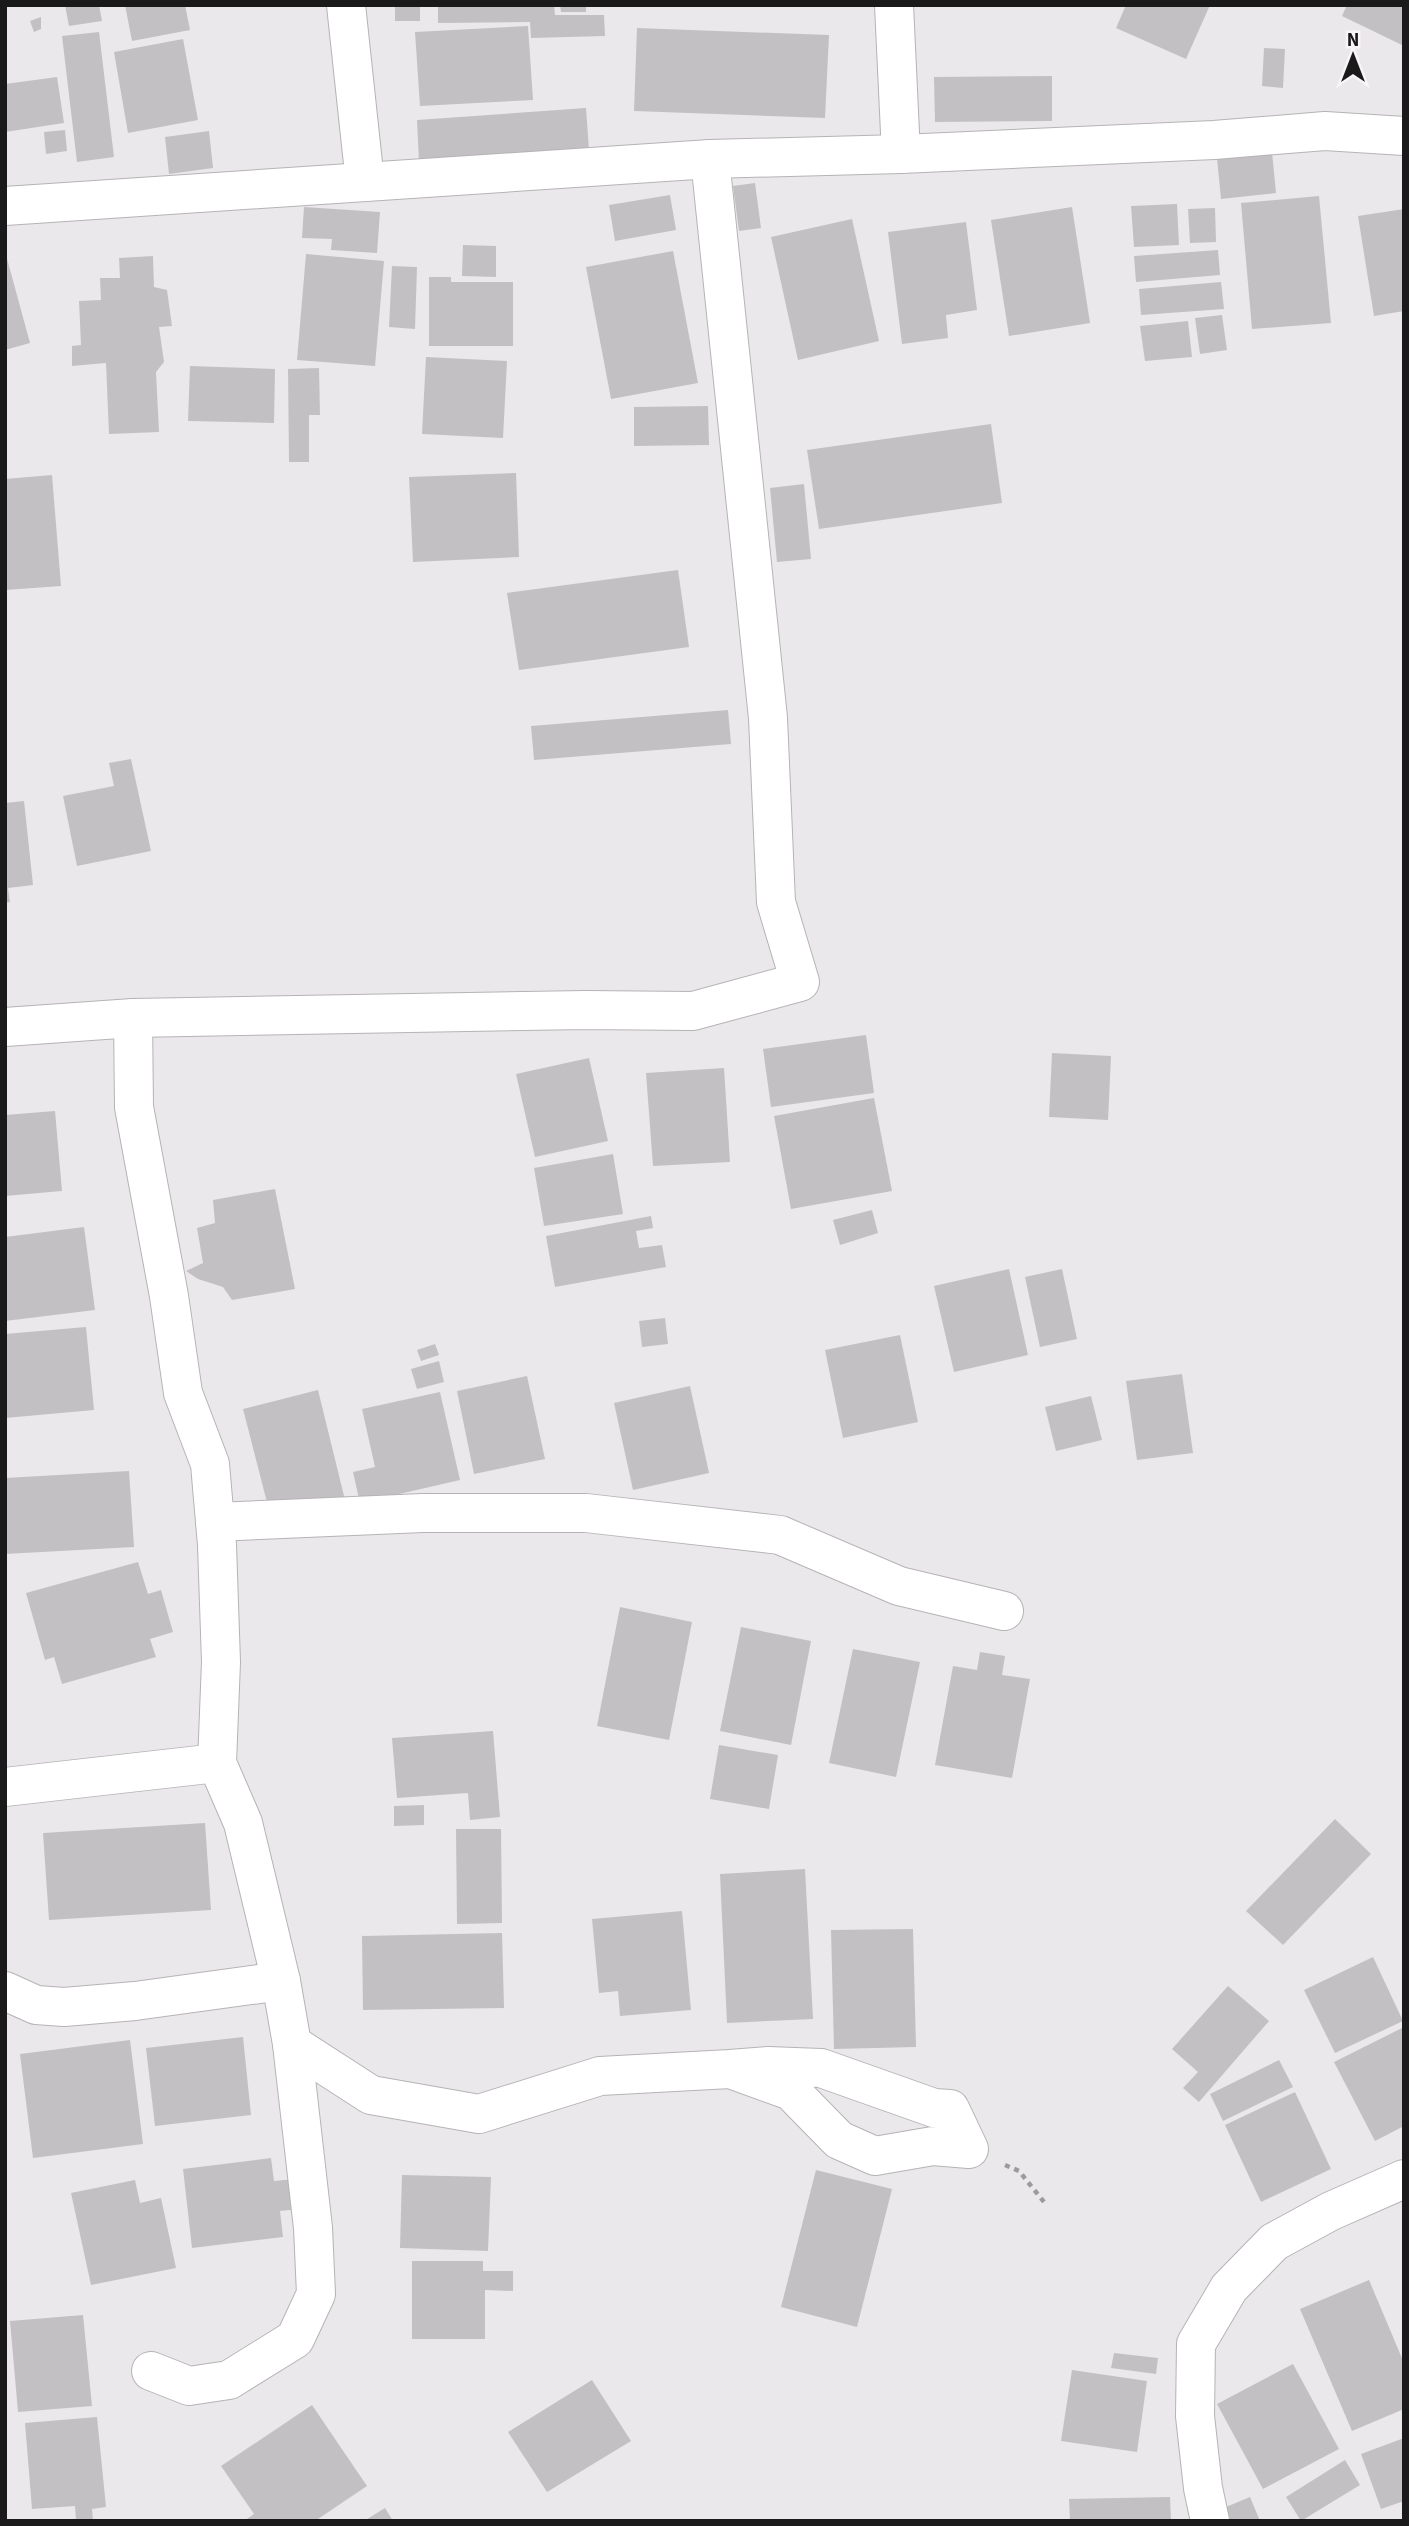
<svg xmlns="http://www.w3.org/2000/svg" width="1409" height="2526" font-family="'Source Sans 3',sans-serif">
  <rect width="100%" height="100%" fill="#ebe8eb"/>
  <g fill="#c3c0c3">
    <polygon points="65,5 99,5 102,21 69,26"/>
    <polygon points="125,5 185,5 190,30 132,41"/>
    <rect x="395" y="5" width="25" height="16"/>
    <polygon points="438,5 554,5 555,15 604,15 605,36 531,38 530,22 438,23"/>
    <polygon points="560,5 586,5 586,12 561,12"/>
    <polygon points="1126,5 1210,5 1186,59 1116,28"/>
    <polygon points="1347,5 1404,5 1404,46 1342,16"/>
    <polygon points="41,17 41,29 34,32 30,21"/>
    <polygon points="528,26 533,100 420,106 415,32"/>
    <polygon points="637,28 829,35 825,118 634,111"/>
    <polygon points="99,32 114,157 77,162 62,36"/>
    <polygon points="183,39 198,120 128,133 114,52"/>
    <polygon points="1264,48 1285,49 1283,88 1262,86"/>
    <polygon points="1052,76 1052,121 935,122 934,77"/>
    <polygon points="57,77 64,123 5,132 5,84"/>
    <polygon points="586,108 589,150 419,161 417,120"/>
    <polygon points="65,130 67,151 46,154 44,132"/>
    <polygon points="209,131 213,168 169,174 165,137"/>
    <polygon points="1272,152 1276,193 1221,199 1217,158"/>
    <polygon points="755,183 761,228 739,231 733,186"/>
    <polygon points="670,195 676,230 615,241 609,205"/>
    <polygon points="1319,196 1331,323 1252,329 1241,203"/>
    <polygon points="1177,204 1179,245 1134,247 1131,206"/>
    <polygon points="304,207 380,212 377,253 331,250 332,239 302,238"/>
    <polygon points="1072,207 1090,323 1009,336 991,220"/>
    <polygon points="1215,208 1216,242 1190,243 1188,209"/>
    <polygon points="1404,209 1404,311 1374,316 1358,216"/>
    <polygon points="852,219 879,341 798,360 771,237"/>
    <polygon points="966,222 977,310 946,315 948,338 902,344 888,232"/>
    <polygon points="463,245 496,246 496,277 462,276"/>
    <polygon points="1218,250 1220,275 1136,282 1134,256"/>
    <polygon points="673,251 698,383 611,399 586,267"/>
    <polygon points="306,254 384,261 375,366 297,360"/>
    <polygon points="6,255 30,343 5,350 5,256"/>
    <polygon points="153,256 154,287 167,290 172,326 159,327 164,362 156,372 159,432 109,434 106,363 72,366 72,346 81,345 79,301 101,300 100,278 120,278 119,258"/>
    <polygon points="392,266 417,267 415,329 389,327"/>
    <polygon points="429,277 451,277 451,282 513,282 513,346 429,346"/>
    <polygon points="1221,282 1224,309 1141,315 1139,289"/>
    <polygon points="1222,315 1227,350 1200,354 1195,318"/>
    <polygon points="1188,321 1192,357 1145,361 1140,326"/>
    <polygon points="426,357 507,361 503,438 422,434"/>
    <polygon points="190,366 275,369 274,423 188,421"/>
    <polygon points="319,368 320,415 309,415 309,462 289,462 288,369"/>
    <polygon points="708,406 709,445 634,446 634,407"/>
    <polygon points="991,424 1002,503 819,529 807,450"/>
    <polygon points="516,473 519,557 413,562 409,477"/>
    <polygon points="52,475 61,586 5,590 5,479"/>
    <polygon points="804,484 811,559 777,562 770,488"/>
    <polygon points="678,570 689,647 519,670 507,593"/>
    <polygon points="728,710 731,744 534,760 531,726"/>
    <polygon points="131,759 151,851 77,866 63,796 114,786 109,763"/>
    <polygon points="24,801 33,885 8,888 10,902 5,903 5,803"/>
    <polygon points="866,1035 874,1093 771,1107 763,1049"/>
    <polygon points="1052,1053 1111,1056 1108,1120 1049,1117"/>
    <polygon points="589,1058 608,1141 535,1157 516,1074"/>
    <polygon points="724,1068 730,1162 653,1166 646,1073"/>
    <polygon points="874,1098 892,1191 791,1209 774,1116"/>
    <polygon points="55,1111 62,1191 5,1196 5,1115"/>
    <polygon points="613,1154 623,1214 544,1226 534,1168"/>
    <polygon points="275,1189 295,1289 232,1300 223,1287 198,1279 186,1271 203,1263 197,1228 215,1223 213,1200"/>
    <polygon points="872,1210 878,1233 840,1245 833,1220"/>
    <polygon points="651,1216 653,1228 636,1231 639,1248 662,1245 666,1267 555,1287 546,1236"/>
    <polygon points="84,1227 95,1310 5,1321 5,1237"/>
    <polygon points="1009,1269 1028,1355 954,1372 934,1286"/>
    <polygon points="1062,1269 1077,1339 1040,1347 1025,1277"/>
    <polygon points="665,1318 668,1344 642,1347 639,1321"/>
    <polygon points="86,1327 94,1410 5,1418 5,1334"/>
    <polygon points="900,1335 918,1422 843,1438 825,1350"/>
    <polygon points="435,1344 439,1355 421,1361 417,1350"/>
    <polygon points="439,1361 444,1382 417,1389 411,1369"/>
    <polygon points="1182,1374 1193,1453 1137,1460 1126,1381"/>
    <polygon points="527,1376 545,1459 474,1474 457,1391"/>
    <polygon points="690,1386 709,1473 633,1490 614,1403"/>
    <polygon points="318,1390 345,1500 271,1518 243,1409"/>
    <polygon points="440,1392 460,1480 360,1503 353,1472 375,1467 362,1409"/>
    <polygon points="1091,1396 1102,1440 1056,1451 1045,1407"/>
    <polygon points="129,1471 134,1547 5,1554 5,1478"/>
    <polygon points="138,1562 148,1594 161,1590 173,1632 150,1639 156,1657 62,1684 54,1657 45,1660 26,1593"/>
    <polygon points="620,1607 692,1622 669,1740 597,1726"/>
    <polygon points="741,1627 811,1641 791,1745 720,1731"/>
    <polygon points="853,1649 920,1662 896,1777 829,1763"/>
    <polygon points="980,1652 1005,1656 1002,1675 1030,1679 1012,1778 935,1765 953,1666 977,1670"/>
    <polygon points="493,1731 500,1817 470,1820 468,1793 397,1798 392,1738"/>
    <polygon points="719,1745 778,1755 769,1809 710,1799"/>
    <polygon points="424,1805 424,1825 394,1826 394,1806"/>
    <polygon points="1335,1819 1371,1854 1283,1945 1246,1911"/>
    <polygon points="205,1823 211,1910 49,1920 43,1833"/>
    <polygon points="456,1829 501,1829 502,1923 457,1924"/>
    <polygon points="805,1869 813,2019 727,2023 720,1874"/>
    <polygon points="682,1911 691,2010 620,2016 618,1991 599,1993 592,1919"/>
    <polygon points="913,1929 916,2047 834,2049 831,1930"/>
    <polygon points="502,1933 504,2008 363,2010 362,1936"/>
    <polygon points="1373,1957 1403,2021 1335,2053 1304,1990"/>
    <polygon points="1228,1986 1269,2021 1199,2102 1183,2088 1198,2072 1172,2049"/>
    <polygon points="1404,2027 1404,2126 1375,2141 1334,2062"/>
    <polygon points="243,2037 251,2115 155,2126 146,2048"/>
    <polygon points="130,2040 143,2144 33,2158 20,2054"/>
    <polygon points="1279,2060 1293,2087 1223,2121 1210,2094"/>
    <polygon points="1295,2092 1331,2169 1261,2202 1225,2125"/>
    <polygon points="271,2158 274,2181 295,2179 299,2209 280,2211 283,2237 192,2248 183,2169"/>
    <polygon points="816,2170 892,2189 857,2327 781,2307"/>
    <polygon points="402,2175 491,2177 488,2251 400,2248"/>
    <polygon points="135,2180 140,2203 161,2198 176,2268 91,2285 71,2193"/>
    <polygon points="412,2261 483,2261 483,2271 513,2271 513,2291 485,2290 485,2339 412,2339"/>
    <polygon points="1369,2280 1404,2363 1404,2409 1352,2431 1300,2309"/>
    <polygon points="83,2315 92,2406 18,2412 10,2321"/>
    <polygon points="1114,2353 1158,2358 1156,2374 1111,2368"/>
    <polygon points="1293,2364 1339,2449 1263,2489 1217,2404"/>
    <polygon points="1072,2370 1147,2381 1137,2452 1061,2441"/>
    <polygon points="592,2380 631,2441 547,2492 508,2432"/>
    <polygon points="312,2405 367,2486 315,2521 244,2521 254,2514 221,2466"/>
    <polygon points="97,2417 106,2507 92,2509 93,2521 76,2521 75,2506 32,2509 25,2423"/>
    <polygon points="1404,2438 1404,2501 1381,2509 1361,2454"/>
    <polygon points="1345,2460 1360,2485 1301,2521 1286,2497"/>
    <polygon points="1170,2497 1171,2521 1070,2521 1069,2499"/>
    <polygon points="1250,2497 1260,2521 1231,2521 1226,2507"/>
    <polygon points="385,2508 393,2521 364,2521"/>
  </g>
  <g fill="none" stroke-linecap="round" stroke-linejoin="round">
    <g stroke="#b6b3b6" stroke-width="40">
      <g id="minor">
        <polyline points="346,5 365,182"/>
        <polyline points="894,5 901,154"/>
        <polyline points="5,206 710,159 901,154 1214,140 1325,131 1404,136"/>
        <polyline points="133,1018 134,1107 169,1296 183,1393 210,1464 217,1545 221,1662 217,1763 243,1823 281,1981 292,2044 313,2228 316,2294 295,2339 229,2380 189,2386 151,2371"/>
        <polyline points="5,1027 133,1018 585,1010 693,1011 800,982 776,902 768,718 710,159"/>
        <polyline points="215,1522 423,1513 586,1513 780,1535 899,1586 1004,1611"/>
        <polyline points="5,1787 217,1763"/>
        <polyline points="5,1991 36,2005 64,2007 135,2001 281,1981"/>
        <polyline points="292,2044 371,2095 479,2114 600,2076 730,2069 791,2091 839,2140 875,2156 933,2146 969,2149 950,2109 934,2108 821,2068 768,2066 730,2069"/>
        <polyline points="1210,2521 1203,2488 1195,2416 1196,2344 1229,2288 1274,2242 1331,2211 1404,2179"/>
      </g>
    </g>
    <polyline stroke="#9c9a9c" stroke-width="4.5" stroke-dasharray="5 5" stroke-linecap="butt" points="1005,2165 1019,2171 1044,2202"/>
    <use href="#minor" stroke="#fff" stroke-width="38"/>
  </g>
  <rect width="1409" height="2526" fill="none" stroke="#1b1a1b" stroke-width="14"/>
  <g transform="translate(1353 56)" stroke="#f8f5f9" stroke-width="5" paint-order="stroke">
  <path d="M0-5L12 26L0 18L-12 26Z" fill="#1b1a1b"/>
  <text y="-10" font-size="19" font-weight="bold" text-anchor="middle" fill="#1b1a1b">N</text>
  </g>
</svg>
